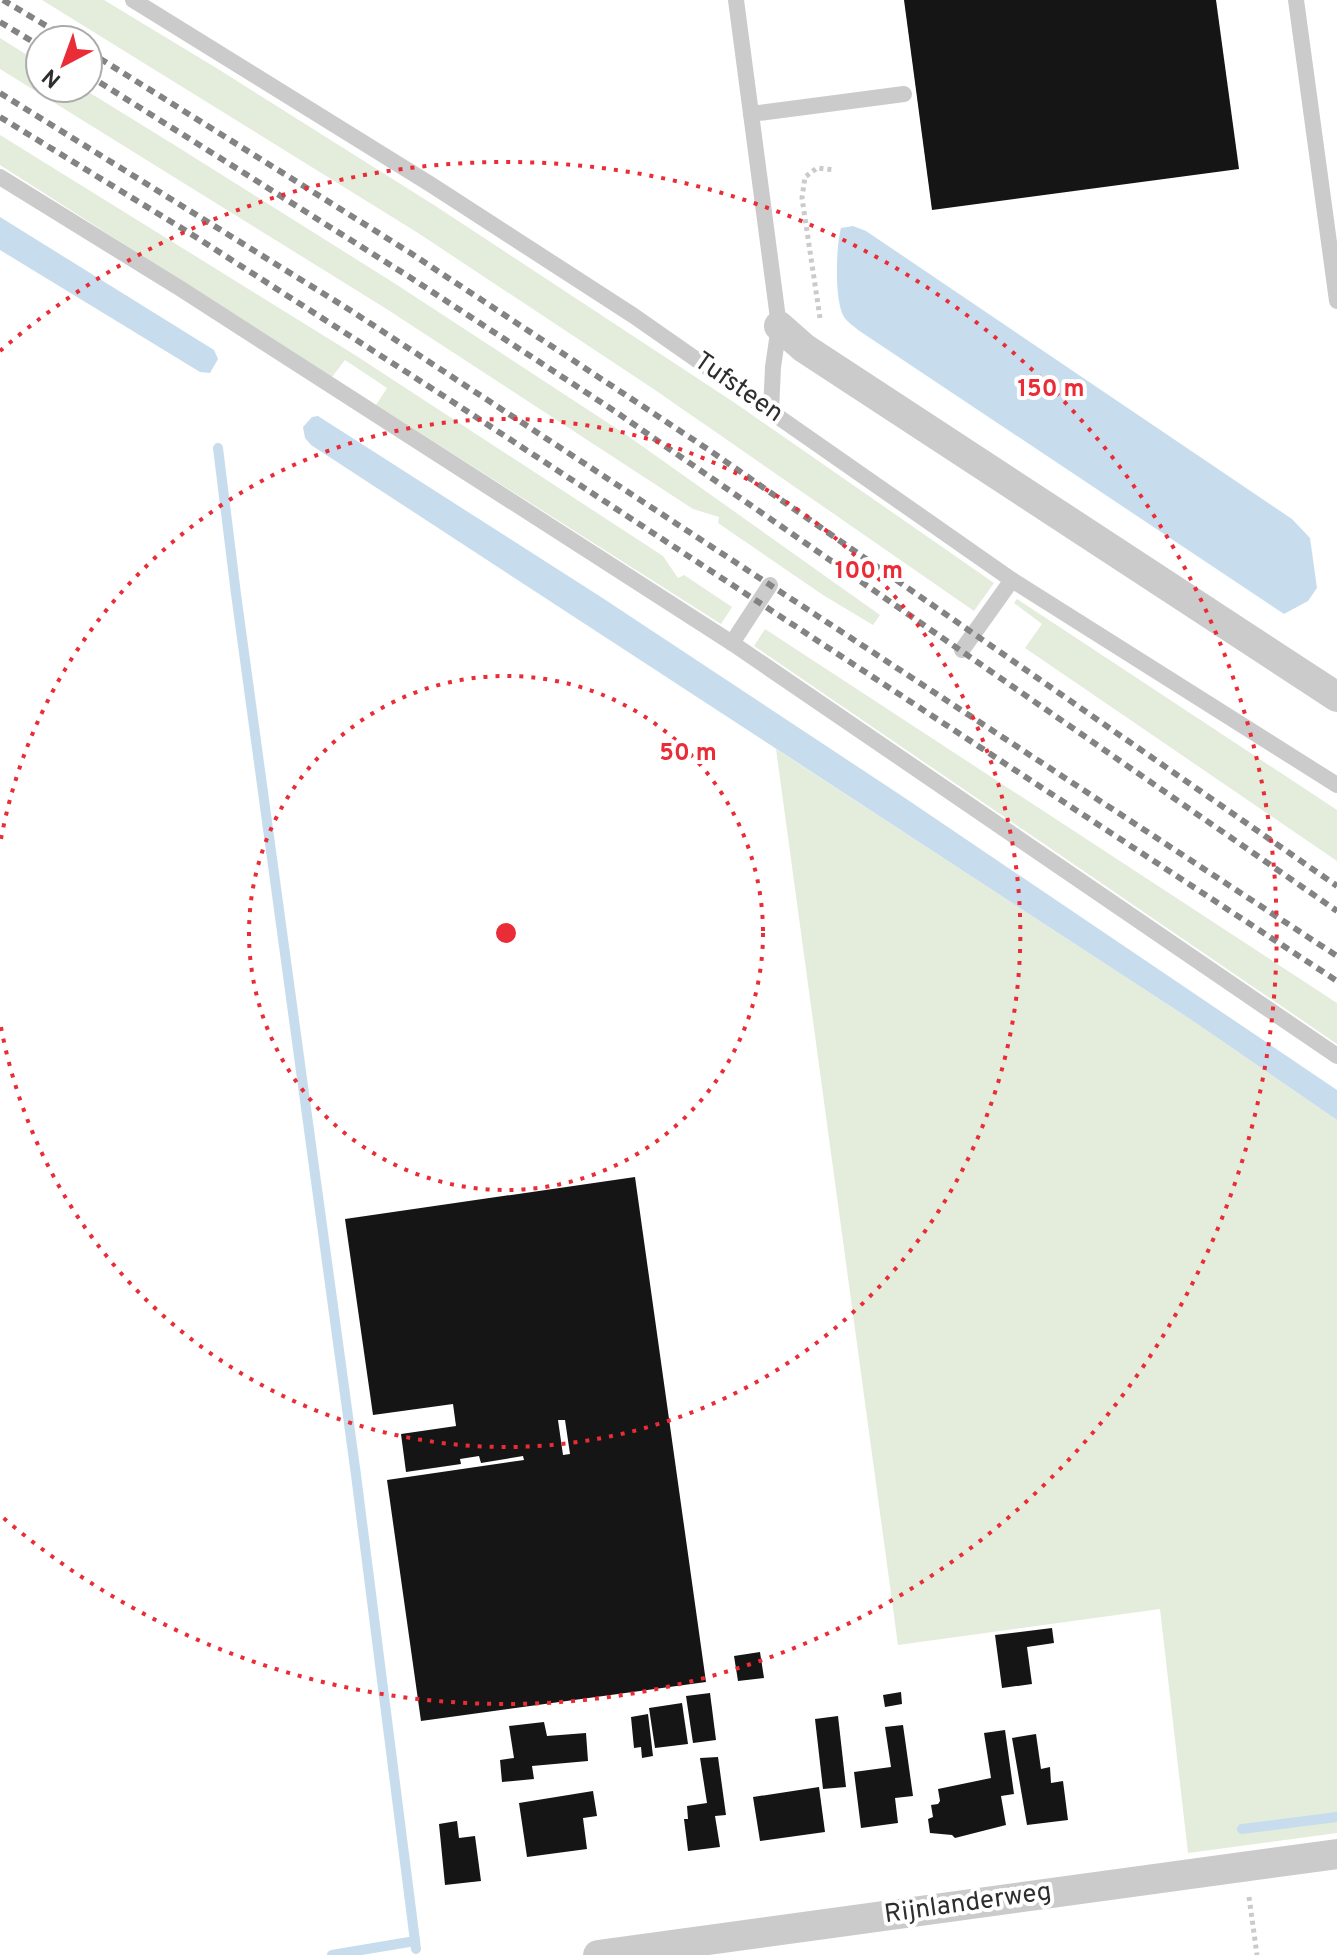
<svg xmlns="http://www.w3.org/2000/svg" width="1337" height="1955" font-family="Overpass,sans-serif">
  <rect width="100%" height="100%" fill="#fff"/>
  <g fill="#e4ecdc">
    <polygon points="42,0 104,0 218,69 437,207 735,403 994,583 974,611 655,390 418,233"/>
    <polygon points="0,38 40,63 40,88 82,88 176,146 394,283 628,436 880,615 873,625 823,595 718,523 719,517 693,509 385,308 0,69"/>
    <polygon points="0,135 355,355 663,556 678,578 684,575 732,607 721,624 376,405 387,388 345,360 332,377 0,165"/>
    <polygon points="1017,599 1337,810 1337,861 1025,648 1042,624 1014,603"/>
    <polygon points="765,629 1337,1003 1337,1044 754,646"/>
    <polygon points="776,749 1190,1019 1337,1120 1337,1833 1188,1853 1160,1609 898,1645"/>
  </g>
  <g fill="#c7dded">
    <polygon points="0,217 214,350 218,359 210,373 200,372 0,250"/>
    <path d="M853,226L866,231L1292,519L1310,538L1317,588L1308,601L1284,614L858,330C854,326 847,322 844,317C834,300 836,247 841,228Z"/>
    <polygon points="318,416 601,597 905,798 1337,1090 1337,1120 1190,1019 311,445 305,438 303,427 312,417"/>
  </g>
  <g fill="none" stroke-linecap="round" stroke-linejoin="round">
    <g stroke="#c7dded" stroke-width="10">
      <polyline points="218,448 236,594 356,1475 416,1949"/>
      <polyline points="1242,1829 1337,1817"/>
      <polyline points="332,1955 415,1941"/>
    </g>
  </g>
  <g fill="#151515" fill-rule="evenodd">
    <polygon points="904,0 1216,0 1239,169 932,210"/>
    <path d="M635,1177L706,1682L421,1721L387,1480L524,1460L523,1456L481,1463L479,1456L460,1459L461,1464L406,1472L401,1434L456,1426L453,1404L373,1415L345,1219ZM558,1420H565L570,1454L563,1455Z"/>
    <polygon points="1052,1628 1054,1643 1027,1647 1032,1684 1002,1688 995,1635"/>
    <polygon points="760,1652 764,1678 738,1681 734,1656"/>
    <polygon points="901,1692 902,1704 885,1707 883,1695"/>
    <polygon points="710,1693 716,1740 693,1743 686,1696"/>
    <polygon points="682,1703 688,1744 655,1748 649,1708"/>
    <polygon points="648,1714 653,1756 642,1758 641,1747 634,1748 631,1717"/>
    <polygon points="838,1716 846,1787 823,1789 815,1719"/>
    <polygon points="544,1722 547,1736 586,1733 588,1761 532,1766 534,1779 502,1782 500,1760 514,1758 509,1726"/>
    <polygon points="903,1725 913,1796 895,1798 898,1823 861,1828 854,1772 891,1767 885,1727"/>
    <polygon points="1005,1730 1014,1794 1001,1796 1006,1825 955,1838 952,1835 930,1833 928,1819 933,1817 931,1805 938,1804 940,1801 938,1789 991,1778 984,1733"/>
    <polygon points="1036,1734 1041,1769 1050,1767 1051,1783 1063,1781 1068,1820 1027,1825 1012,1738"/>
    <polygon points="718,1757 726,1815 715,1816 720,1847 688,1851 684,1819 688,1819 687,1806 707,1803 700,1758"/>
    <polygon points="819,1787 825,1832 760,1841 753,1797"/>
    <polygon points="593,1791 597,1816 583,1818 587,1849 527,1857 519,1803"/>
    <polygon points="457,1821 459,1838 475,1836 481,1881 445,1885 439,1824"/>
  </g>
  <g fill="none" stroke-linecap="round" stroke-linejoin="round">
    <g stroke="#cbcbcb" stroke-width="5" stroke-dasharray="4 4" stroke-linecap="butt">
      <polyline points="820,318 802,198 805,177 817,168 835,170"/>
      <polyline points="1249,1897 1257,1955"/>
    </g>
    <g stroke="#cbcbcb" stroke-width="16">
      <polyline points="133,0 430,184 634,316 1012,580 1337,785"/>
      <polyline points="736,0 779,326 773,367 771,411"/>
      <polyline points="1296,0 1337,301"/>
      <polyline points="751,114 904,94"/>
      <polyline points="0,177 181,289 732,643 1337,1056"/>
      <polyline points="732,643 770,585"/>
      <polyline points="962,650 1012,580"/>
    </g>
    <g stroke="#cbcbcb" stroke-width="30">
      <polyline points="779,326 804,348 1337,697"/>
      <polyline points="598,1955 1337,1854"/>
    </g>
    <g stroke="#838383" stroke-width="6" stroke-dasharray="8 6" stroke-linecap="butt">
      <polyline points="3,0 70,40"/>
      <polyline points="0,22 40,46"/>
      <polyline points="88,51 409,252 712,452 1337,886"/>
      <polyline points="88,75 408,276 616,412 1337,911"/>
      <polyline points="0,93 353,312 1337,956"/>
      <polyline points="0,117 188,232 453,402 1337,981"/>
    </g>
  </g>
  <g fill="none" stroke="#ea2c36" stroke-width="4" stroke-dasharray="4 8">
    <circle cx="506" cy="933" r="257"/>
    <path d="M1 839A514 514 0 1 1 1 1027"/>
    <path d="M0 351A771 771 0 1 1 0 1515"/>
  </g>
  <g text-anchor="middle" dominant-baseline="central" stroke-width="8" stroke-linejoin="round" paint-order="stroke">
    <g font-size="26" fill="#2e2e2e" stroke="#fff">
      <text transform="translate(738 388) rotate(35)">Tufsteen</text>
      <text transform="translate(968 1904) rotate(-8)">Rijnlanderweg</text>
    </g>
  </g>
  <circle cx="506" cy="933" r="12" fill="#ea2c36" stroke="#fff" stroke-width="4"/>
  <g font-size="24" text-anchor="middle" font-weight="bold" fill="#ea2c36" stroke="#fff" stroke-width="8" stroke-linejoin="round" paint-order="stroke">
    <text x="1051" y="396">150 m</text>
    <text x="869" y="578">100 m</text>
    <text x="688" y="760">50 m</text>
  </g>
  <g transform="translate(64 64) rotate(221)"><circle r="38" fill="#ffffff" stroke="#ababab" stroke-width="2"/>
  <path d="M0-6L14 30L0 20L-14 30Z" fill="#ea2c36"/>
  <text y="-12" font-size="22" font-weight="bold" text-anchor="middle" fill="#2e2e2e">N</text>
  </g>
</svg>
